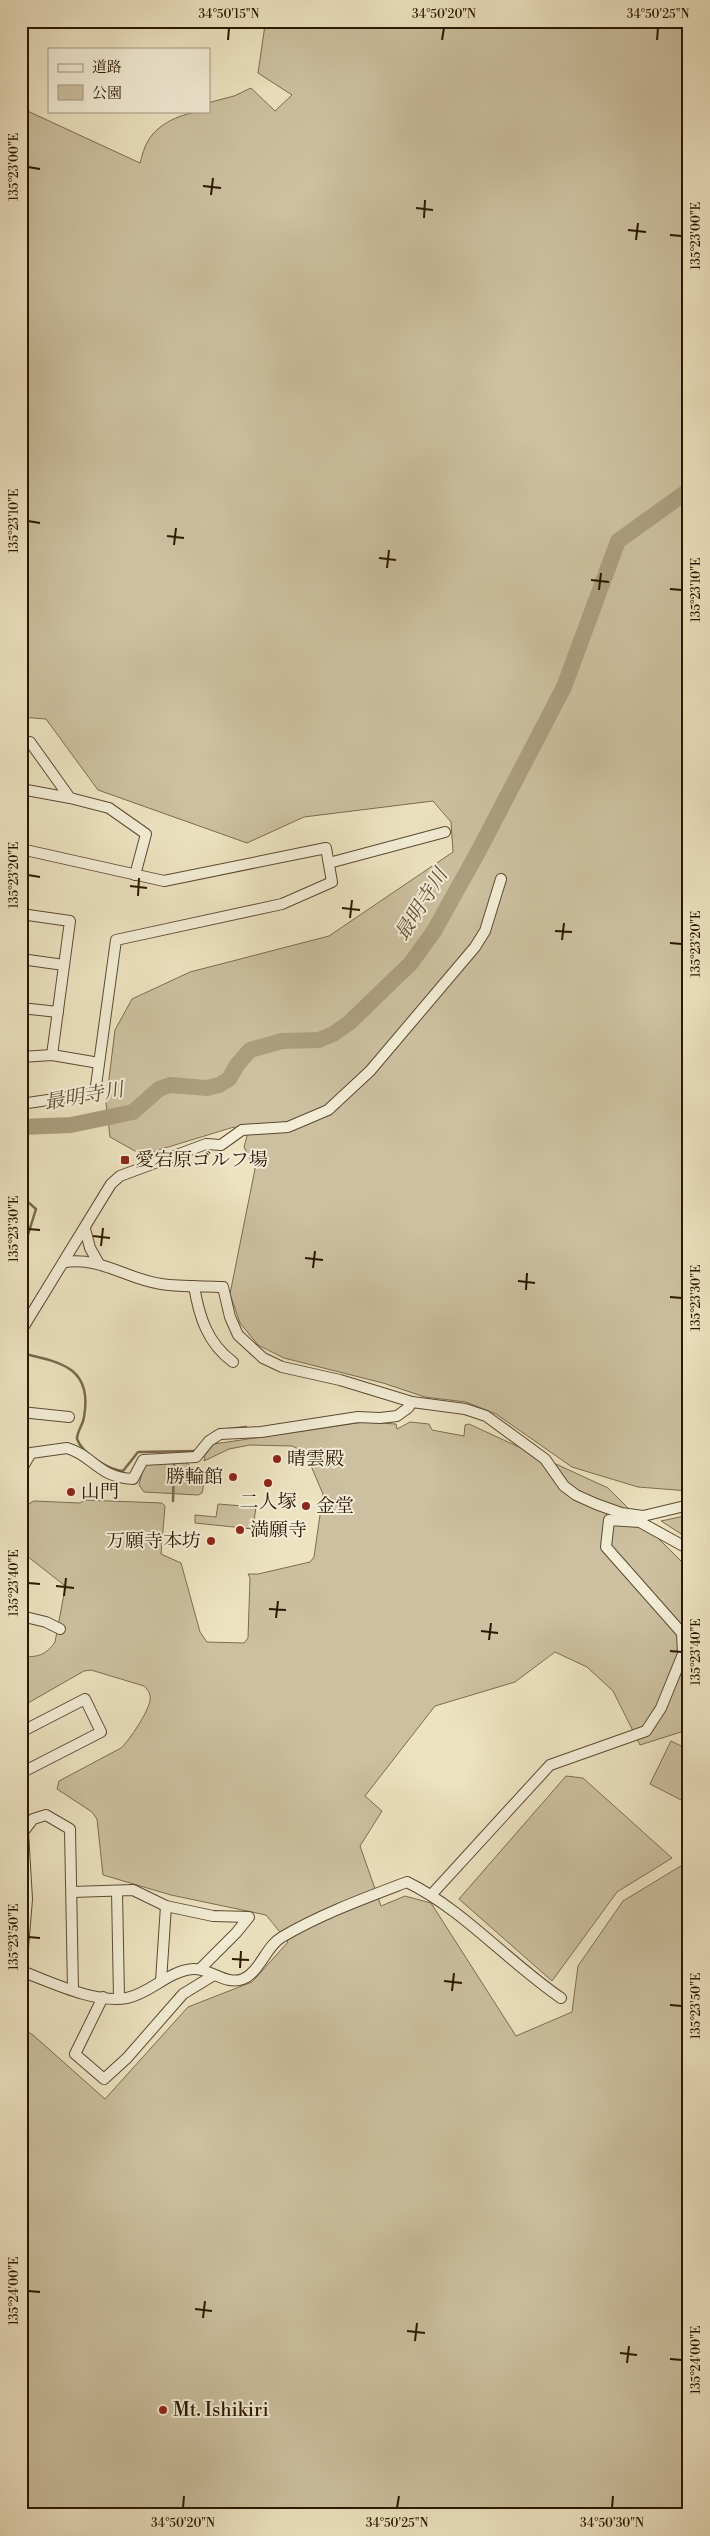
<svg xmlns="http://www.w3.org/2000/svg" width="710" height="2536" font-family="'Libre Bodoni','Noto Serif JP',serif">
  <rect width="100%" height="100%" fill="#ede3c1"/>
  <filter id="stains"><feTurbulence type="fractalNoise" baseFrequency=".004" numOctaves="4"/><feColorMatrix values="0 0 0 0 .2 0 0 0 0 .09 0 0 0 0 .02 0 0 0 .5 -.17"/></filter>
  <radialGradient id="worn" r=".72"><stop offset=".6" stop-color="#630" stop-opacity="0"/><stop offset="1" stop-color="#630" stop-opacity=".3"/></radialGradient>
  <g fill="#ccc0a0" stroke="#7c6c50">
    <path d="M268,21H689V1491L638,1487L572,1467L496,1414L466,1402L425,1397L383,1383L284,1358L258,1345L240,1323L230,1294L255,1169L244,1147L247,1136L234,1127L142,1155L110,1137L106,1103L115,1030L132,999L190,972L329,936L453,852L451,822L433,801L304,817L247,843L98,790L46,719L21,717V108L140,163C142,156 144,147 148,141C159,121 188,111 209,111V103L211,102L234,96L251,88L275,111L292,95L258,73L265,25Z"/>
    <path d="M364,1422L396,1424L397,1429L410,1422L429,1424L432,1430L464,1436L465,1425L469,1424L608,1488L681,1561L689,1571V1737L681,1732L640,1745L613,1691L587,1667L555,1652L515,1682L435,1706L365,1796L382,1811L360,1846L381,1906L405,1896L431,1903L516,2036L572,2012L578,1966L623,1901L689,1861V2515H21V2028L33,2035L105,2099L188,2007L252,1982L288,1942L266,1915L171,1895L103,1875L97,1819L92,1812L57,1789L59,1781L121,1748C129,1741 149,1711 150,1700C151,1694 148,1690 144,1686L91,1670L84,1671L21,1707V1656C37,1658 46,1655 55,1642L65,1589L64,1585L27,1556L24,1551L27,1507L30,1503L34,1501L80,1503L84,1500L162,1503L165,1506L161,1554L181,1563L200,1632L207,1642L244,1643L248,1638L250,1578L248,1574H258L310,1562L314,1557L323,1494L305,1452L292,1446L250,1445L229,1449L204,1461L205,1455L214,1444Z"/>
    <path d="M184,1462C198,1469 207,1476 202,1493L198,1495L144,1492L139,1485L144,1464Z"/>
    <polygon points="218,1504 256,1507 253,1529 195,1523 195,1515 216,1517"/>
    <polygon points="689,1515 689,1539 661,1521"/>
    <polygon points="671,1741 689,1750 689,1804 650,1784"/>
    <polygon points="566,1776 583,1778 672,1858 617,1892 552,1981 459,1899"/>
  </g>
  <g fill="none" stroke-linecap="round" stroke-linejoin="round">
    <g stroke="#78684c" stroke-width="2.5">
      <polyline points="21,1196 36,1209 21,1257"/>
      <path d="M21,1353C60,1362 93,1367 84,1417C83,1425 77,1431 77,1439C82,1453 108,1470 123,1471L138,1452L196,1451"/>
      <polyline points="220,1430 246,1427"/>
      <polyline points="173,1501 174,1465"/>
    </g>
    <polyline stroke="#ab9e7f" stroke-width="16" points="21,1127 71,1125 133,1112 159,1089 170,1085 207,1088 219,1085 229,1079 237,1065 250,1050 282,1041 319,1040 333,1034 349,1023 411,963 434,931 478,852 564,687 618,541 689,490"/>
    <g stroke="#5c4a30" stroke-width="12">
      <g id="minor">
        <polyline points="21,743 30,742 70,798 109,808 146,834 135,875"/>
        <polyline points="21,789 70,798"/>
        <polyline points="21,849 164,881 326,848 332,882 282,904 116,940 95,1093 21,1104"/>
        <polyline points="329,863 445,832"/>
        <polyline points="21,914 70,921 52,1055"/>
        <polyline points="21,959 64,965"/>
        <polyline points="21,1008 58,1012"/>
        <polyline points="21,1057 52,1055 99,1063"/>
        <polyline points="85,1229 90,1248 98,1262"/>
        <path d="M65,1262C102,1257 126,1279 161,1284C181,1287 203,1286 223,1287L230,1317L238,1335L263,1358L282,1367L340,1380L412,1402L465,1409L486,1416L545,1459L564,1486L576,1495L596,1504L621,1513L643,1516L689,1505"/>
        <path d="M194,1286C199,1316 207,1343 233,1362"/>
        <polyline points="21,1331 111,1184 120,1176 206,1144 221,1145 242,1130 288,1127 328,1110 370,1071 475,947 485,931 501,879"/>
        <polyline points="21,1412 69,1417"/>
        <path d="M21,1470L31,1453L67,1448C94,1456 97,1477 133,1479L143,1460L196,1457L209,1441L220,1434L261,1432L358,1417L380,1418L397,1416L408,1408L412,1402"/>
        <polyline points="21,1616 46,1622 60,1629"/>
        <polyline points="21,1732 85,1699 101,1732 21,1773"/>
        <polyline points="117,1891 119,1998"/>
        <polyline points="72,1892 133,1890 166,1906 213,1916 249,1917 236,1933 200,1969"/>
        <polyline points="432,1894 550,1765 646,1731 661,1708 683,1654 682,1633 606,1547 609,1520 640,1522 687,1548"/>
        <path d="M21,1971C51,1982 95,2004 127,1998C151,1993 168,1971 193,1969C210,1968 226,1986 243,1979C260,1972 266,1946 282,1937C321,1914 365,1898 407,1882C464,1910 508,1962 561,1998"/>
        <polyline points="21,1972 27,1899 23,1832 33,1819 46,1815 70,1829 73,1990"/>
        <polyline points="161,1981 166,1906"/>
        <polyline points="103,1997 75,2054 104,2079 127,2058 183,1994 214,1975"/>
      </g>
    </g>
    <use href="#minor" stroke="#f3edd7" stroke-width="10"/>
  </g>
  <path fill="none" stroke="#2b1700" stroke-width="2" d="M228,40L229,28M442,40L444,28M657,40L658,28M28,167L40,169M203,186L221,188M211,195L213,178M416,208L433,210M424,218L425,200M628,230L646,232M670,235L682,236M636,240L638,223M28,521L40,523M167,536L184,538M174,545L176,528M379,558L396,560M387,568L389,550M591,580L609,582M670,589L682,590M599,590L601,573M28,875L40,877M130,886L147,888M138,896L139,878M342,908L360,910M350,918L352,900M555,931L572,932M562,940L564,923M670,943L682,944M28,1229L40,1230M93,1236L110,1238M101,1246L103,1228M305,1258L323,1260M313,1268L315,1251M518,1281L535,1283M526,1290L527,1273M670,1297L682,1298M28,1583L40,1584M56,1586L74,1588M64,1596L66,1578M269,1609L286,1610M276,1618L278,1601M481,1631L498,1633M489,1640L491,1623M670,1651L682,1652M28,1937L40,1938M232,1959L249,1960M240,1968L241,1951M444,1981L462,1983M452,1991L454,1973M670,2005L682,2006M28,2291L40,2292M195,2309L212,2311M203,2318L205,2301M407,2331L425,2333M415,2341L417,2323M620,2353L637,2355M670,2359L682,2360M627,2363L629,2346M183,2508L184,2496M397,2508L399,2496M612,2508L613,2496"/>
  <g fill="#8f2418" stroke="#f3edd7" stroke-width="2">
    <rect x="120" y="1155" width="10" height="10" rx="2.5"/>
    <circle cx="277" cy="1459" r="5"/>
    <circle cx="233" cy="1477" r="5"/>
    <circle cx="268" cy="1483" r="5"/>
    <circle cx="71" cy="1492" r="5"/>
    <circle cx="306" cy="1506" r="5"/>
    <circle cx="240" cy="1530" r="5"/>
    <circle cx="211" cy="1541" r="5"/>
    <circle cx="163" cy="2410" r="5"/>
  </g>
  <g text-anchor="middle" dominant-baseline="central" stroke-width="4" stroke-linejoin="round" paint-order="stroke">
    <g font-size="19" fill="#2b1700" stroke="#f3edd7" text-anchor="start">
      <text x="135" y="1160">愛宕原ゴルフ場</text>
      <text x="287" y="1459">晴雲殿</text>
      <text x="223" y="1477" text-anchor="end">勝輪館</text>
      <text x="81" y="1492">山門</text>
      <text x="268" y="1502" text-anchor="middle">二人塚</text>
      <text x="316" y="1506">金堂</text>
      <text x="250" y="1530">満願寺</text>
      <text x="201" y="1541" text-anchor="end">万願寺本坊</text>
      <text x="173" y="2410">Mt. Ishikiri</text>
    </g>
    <g font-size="20" font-style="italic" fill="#5e4d33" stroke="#f3edd7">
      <text transform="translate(422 905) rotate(-58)">最明寺川</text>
      <text transform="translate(84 1097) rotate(-10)">最明寺川</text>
    </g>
  </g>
  <rect width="710" height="2536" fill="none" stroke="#ede3c1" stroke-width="55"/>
  <rect x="48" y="48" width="162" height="65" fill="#f3edd7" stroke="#a39781"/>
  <rect x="58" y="64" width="25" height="8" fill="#f3edd7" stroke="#a39781"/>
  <text x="92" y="72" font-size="15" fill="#2b1700">道路</text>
  <rect x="58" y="85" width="25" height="15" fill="#ccc0a0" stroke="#a39781"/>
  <text x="92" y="98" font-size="15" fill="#2b1700">公園</text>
  <rect x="28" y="28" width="654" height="2480" fill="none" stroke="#2b1700" stroke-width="2"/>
  <g font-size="12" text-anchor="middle" fill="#2b1700">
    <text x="229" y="18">34°50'15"N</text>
    <text x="444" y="18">34°50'20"N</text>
    <text x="658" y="18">34°50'25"N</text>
    <text transform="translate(14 167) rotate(-90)" y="4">135°23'00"E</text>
    <text transform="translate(696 236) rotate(-90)" y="4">135°23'00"E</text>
    <text transform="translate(14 521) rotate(-90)" y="4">135°23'10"E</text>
    <text transform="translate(696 590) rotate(-90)" y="4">135°23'10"E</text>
    <text transform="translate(14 875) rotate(-90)" y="4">135°23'20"E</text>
    <text transform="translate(696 944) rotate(-90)" y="4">135°23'20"E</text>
    <text transform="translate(14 1229) rotate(-90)" y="4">135°23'30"E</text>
    <text transform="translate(696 1298) rotate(-90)" y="4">135°23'30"E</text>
    <text transform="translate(14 1583) rotate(-90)" y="4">135°23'40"E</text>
    <text transform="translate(696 1652) rotate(-90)" y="4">135°23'40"E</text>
    <text transform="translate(14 1937) rotate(-90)" y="4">135°23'50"E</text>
    <text transform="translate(696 2006) rotate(-90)" y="4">135°23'50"E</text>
    <text transform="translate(14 2291) rotate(-90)" y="4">135°24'00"E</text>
    <text transform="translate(696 2360) rotate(-90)" y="4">135°24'00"E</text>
    <text x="183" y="2527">34°50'20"N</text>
    <text x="397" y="2527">34°50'25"N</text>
    <text x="612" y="2527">34°50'30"N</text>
  </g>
  <rect width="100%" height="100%" filter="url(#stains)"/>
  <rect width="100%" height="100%" fill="url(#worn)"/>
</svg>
